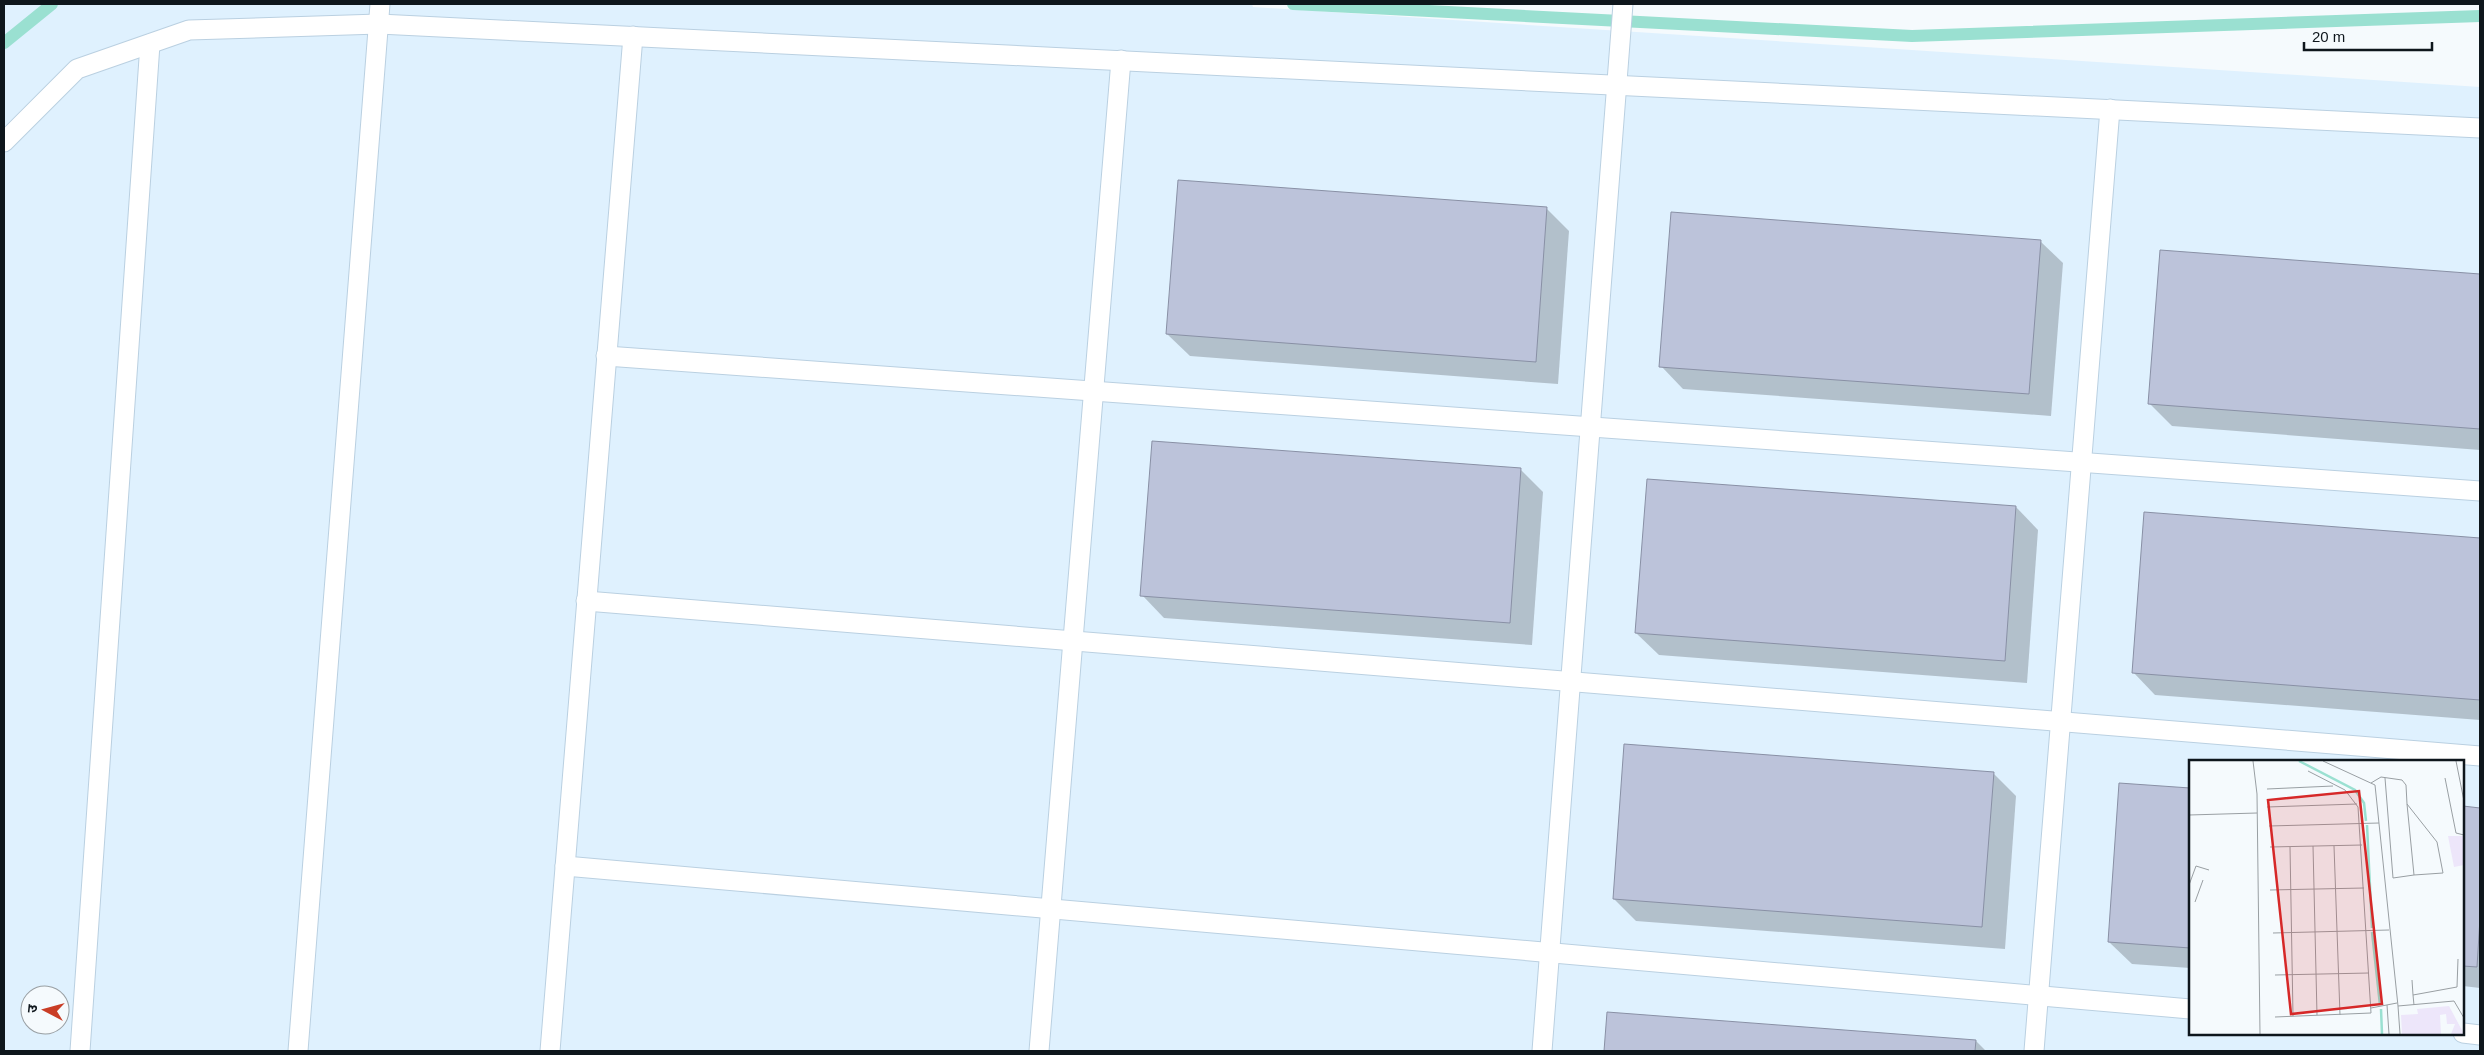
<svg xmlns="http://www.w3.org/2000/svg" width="2484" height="1055" font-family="Helvetica,'Noto Sans Devanagari',sans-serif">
  <rect width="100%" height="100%" fill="#f5fafd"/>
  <path fill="#dff1fe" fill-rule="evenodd" d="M4,4H1252L1253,7L2480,87V1051H4ZM2190,761H2463V1034H2190ZM30,995H60V1025H30Z"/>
  <g fill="#0003">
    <polygon points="1546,208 1569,231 1558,384 1190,356 1167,334"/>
    <polygon points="2040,241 2063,263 2051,416 1683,389 1661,366"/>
    <polygon points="2162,252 2480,275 2480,450 2172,426 2150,404"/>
    <polygon points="1153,442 1521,470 1543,492 1532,645 1164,618 1142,595"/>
    <polygon points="2016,507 2038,530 2027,683 1659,655 1636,633"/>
    <polygon points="2145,513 2480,539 2480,720 2155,695 2133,672"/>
    <polygon points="1993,773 2016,796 2005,949 1636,921 1614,899"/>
    <polygon points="2120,784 2190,789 2190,968 2132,964 2109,942"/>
    <polygon points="2463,808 2480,809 2480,988 2463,986"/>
    <polygon points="1608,1013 1976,1041 1986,1051 1605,1051"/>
  </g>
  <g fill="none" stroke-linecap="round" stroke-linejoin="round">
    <g stroke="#9ae0d1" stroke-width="12">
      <polyline points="1293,4 1912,36 2480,16"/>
      <polyline points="4,43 52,4"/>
    </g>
  </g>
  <g fill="#bcc3da" stroke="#8990a5">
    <polygon points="1178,180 1547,207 1536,362 1166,334"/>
    <polygon points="1671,212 2041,240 2029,394 1659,367"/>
    <polygon points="2160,250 2480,274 2480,429 2148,404"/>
    <polygon points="1152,441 1521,468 1510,623 1140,596"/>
    <polygon points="1647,479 2016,506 2005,661 1635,633"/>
    <polygon points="2144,512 2480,538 2480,700 2132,673"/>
    <polygon points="1624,744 1994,772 1982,927 1613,899"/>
    <polygon points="2119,783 2190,788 2190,948 2108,942"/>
    <polygon points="2463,806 2480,808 2480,918 2477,967 2463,966"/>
    <polygon points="1607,1012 1976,1040 1975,1051 1604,1051"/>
  </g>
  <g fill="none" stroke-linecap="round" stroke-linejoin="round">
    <g stroke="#bad0e1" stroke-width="21">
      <g id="lane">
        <polyline points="4,142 77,69 189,30 379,24 2480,128"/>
        <polyline points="606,356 2480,491"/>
        <polyline points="586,601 2480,756"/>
        <polyline points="565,866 2190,1009"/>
        <polyline points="2463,1033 2480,1035"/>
        <polyline points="80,1051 150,44"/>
        <polyline points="298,1051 380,4"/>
        <polyline points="550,1051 633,36"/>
        <polyline points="1039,1051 1121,60"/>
        <polyline points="1542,1051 1623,4"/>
        <polyline points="2034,1051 2110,109"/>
      </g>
    </g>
    <use href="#lane" stroke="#fff" stroke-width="19"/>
  </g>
  <g transform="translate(2189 760)">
    <rect width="275" height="275" fill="#f5fafd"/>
    <path d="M259,76H275V105L265,107ZM260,246L275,274H262L266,264H258L257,254L251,255L252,274H213L212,255L229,254L228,249Z" fill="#ede6fa"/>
    <path fill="none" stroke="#9ae0d1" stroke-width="2.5" d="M110,1L166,30L175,43L177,61M178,65L183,168M183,172L191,245M192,249L193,274"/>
    <path fill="none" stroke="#999fa3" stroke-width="1" d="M64,1L68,34L71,274M134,1L186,25L209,246L265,241L275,258M267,1L275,41M196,18L204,118L225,115M256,18L267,73L275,75M182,23L192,17L213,20L217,25L218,44L225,115L254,113L248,82L218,44M78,29L144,26M78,47L168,44M0,55L68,53M80,66L190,63M124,86L128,255M145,86L151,255M81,87L173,85M101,87L104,256M0,125L7,106L20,110M81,130L175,128M6,142L14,120M84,173L200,170M86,215L180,213M223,220L224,235M198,245L200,274M225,245L224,235L268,227L269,199M209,246L211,274M182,248L208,243M86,257L182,253L169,47L156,30L119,11"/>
    <path fill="#d62828" fill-opacity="0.15" stroke="#d62828" stroke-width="2.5" d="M170,31L193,244L102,254L79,40Z"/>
    <rect width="275" height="275" fill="none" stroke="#0e161c" stroke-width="2.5"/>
  </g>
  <rect width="2484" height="1055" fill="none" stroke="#0e161c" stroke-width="10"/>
  <g transform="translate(45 1010) rotate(276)"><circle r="24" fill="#f5fafd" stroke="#999fa3"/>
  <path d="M0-4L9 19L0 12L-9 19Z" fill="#c93d26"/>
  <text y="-8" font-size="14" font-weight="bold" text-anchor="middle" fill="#0e161c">उ</text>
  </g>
  <path d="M2304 42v8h128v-8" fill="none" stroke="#0e161c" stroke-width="2.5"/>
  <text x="2312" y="42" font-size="15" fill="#0e161c" stroke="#f5fafd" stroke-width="4" paint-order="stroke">20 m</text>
</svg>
